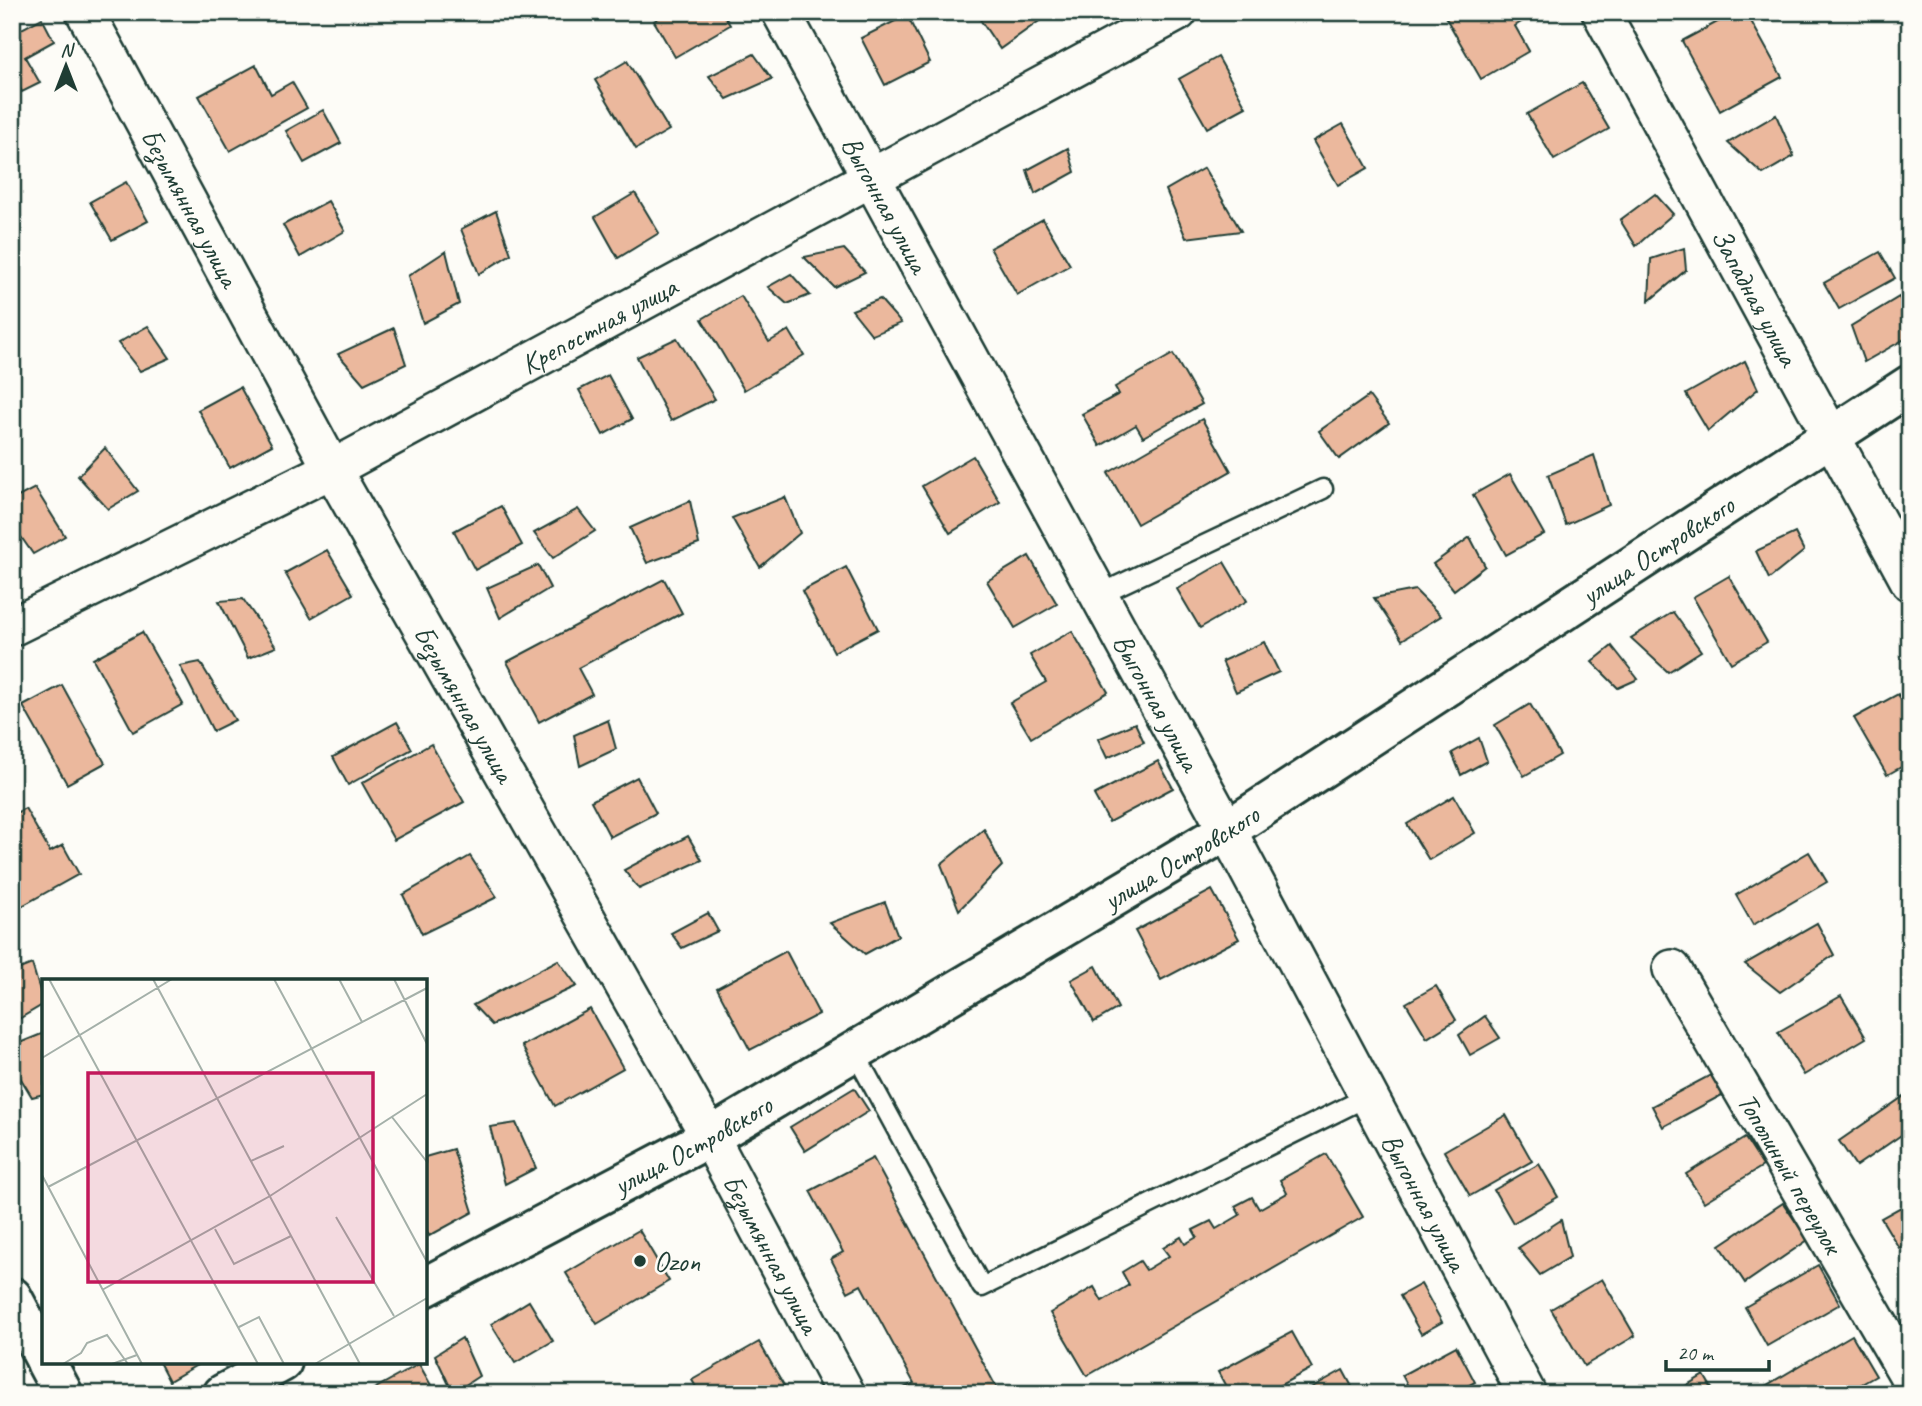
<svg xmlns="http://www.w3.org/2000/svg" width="1922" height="1406" font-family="Caveat,sans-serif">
  <rect width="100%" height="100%" fill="#fdfcf7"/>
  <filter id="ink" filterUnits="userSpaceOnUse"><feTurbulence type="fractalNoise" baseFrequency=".0143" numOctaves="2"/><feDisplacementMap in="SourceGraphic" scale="14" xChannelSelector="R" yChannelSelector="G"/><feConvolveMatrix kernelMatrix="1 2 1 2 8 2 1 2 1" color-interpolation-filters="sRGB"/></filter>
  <g filter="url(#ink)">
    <g fill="#ebb89d" stroke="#1f3d34" stroke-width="2">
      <polygon points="668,12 722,12 730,25 675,57 654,21"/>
      <polygon points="975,12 1038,12 1042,19 1000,49"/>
      <polygon points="1522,12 1526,19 1515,26 1529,51 1481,79 1443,13"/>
      <polygon points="1736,12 1746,12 1782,77 1720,111 1682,41"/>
      <polygon points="907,15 930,62 885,85 861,38"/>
      <polygon points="42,18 54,41 25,57 40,83 22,92 12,74 12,34"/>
      <polygon points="754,54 772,79 727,99 709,76"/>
      <polygon points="1218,57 1246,107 1207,128 1179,79"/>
      <polygon points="627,61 669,130 636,149 595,80"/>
      <polygon points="256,65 271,94 292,82 307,108 230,151 199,96"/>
      <polygon points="1582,83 1609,129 1554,160 1527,114"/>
      <polygon points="323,110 341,143 304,163 286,131"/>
      <polygon points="1776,115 1794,156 1763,174 1728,143"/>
      <polygon points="1343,124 1368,168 1338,185 1313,141"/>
      <polygon points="1068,148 1075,172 1035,194 1027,170"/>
      <polygon points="1204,168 1241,231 1186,238 1166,190"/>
      <polygon points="126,182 148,221 112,240 90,202"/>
      <polygon points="635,193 659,233 618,258 595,217"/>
      <polygon points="1655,194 1673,214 1636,246 1620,220"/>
      <polygon points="328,201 345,231 300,257 283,225"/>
      <polygon points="496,211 511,254 479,274 461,229"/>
      <polygon points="1043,219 1070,265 1017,295 990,248"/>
      <polygon points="1684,248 1686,270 1649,301 1651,259"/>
      <polygon points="844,249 865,272 834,287 804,257"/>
      <polygon points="446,251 459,304 423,323 408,276"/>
      <polygon points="1880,252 1895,278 1839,309 1824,283"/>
      <polygon points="791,274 810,295 787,304 768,287"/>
      <polygon points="741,296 769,342 789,330 804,355 744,390 702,319"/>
      <polygon points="1899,297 1910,319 1910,336 1864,362 1851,326"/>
      <polygon points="880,299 901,323 872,335 852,310"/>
      <polygon points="148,326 170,358 140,371 118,343"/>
      <polygon points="394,328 406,364 364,384 338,354"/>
      <polygon points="677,338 715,399 671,421 637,357"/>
      <polygon points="1173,354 1202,404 1143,437 1136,425 1100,446 1082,414 1119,394 1115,387"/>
      <polygon points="1745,361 1758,389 1708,431 1686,394"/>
      <polygon points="608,375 632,419 603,435 579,390"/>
      <polygon points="240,387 272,445 230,468 198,410"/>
      <polygon points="1369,396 1389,423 1339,459 1319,431"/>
      <polygon points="1202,419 1231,471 1137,524 1108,473"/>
      <polygon points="105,448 138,491 108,509 78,476"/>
      <polygon points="1594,455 1609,505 1566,525 1548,475"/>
      <polygon points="973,456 1000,502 950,533 922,486"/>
      <polygon points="1510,474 1544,534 1506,555 1473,495"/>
      <polygon points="35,488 65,536 33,554 12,524 12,500"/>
      <polygon points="785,497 800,533 760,567 732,518"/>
      <polygon points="690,501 699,544 647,563 630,528"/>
      <polygon points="501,506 522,545 475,570 454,531"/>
      <polygon points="578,509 595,531 553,558 534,533"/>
      <polygon points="1795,533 1804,551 1769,579 1756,551"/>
      <polygon points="1470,537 1485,566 1454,590 1433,564"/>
      <polygon points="327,550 353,594 311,618 285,573"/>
      <polygon points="1029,556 1057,604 1015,628 987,581"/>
      <polygon points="1224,562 1247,601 1200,628 1177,589"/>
      <polygon points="538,565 550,588 500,618 487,588"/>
      <polygon points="846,567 878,629 834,652 802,591"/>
      <polygon points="1729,576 1767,642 1731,663 1693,597"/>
      <polygon points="664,579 682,613 578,668 592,694 539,722 507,662"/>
      <polygon points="1415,590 1441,616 1402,640 1374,598"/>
      <polygon points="243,599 276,647 248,658 219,601"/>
      <polygon points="1673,612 1701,651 1668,672 1631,638"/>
      <polygon points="1072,631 1108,692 1031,738 1010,703 1046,682 1030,655"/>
      <polygon points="142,632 183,704 133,732 93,659"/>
      <polygon points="1264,642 1279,672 1236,692 1222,661"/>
      <polygon points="1612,646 1638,679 1618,688 1592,662"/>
      <polygon points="200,662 235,720 213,731 180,666"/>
      <polygon points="62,685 105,763 67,784 23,706"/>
      <polygon points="1898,694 1910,716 1910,762 1887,775 1854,718"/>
      <polygon points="1530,704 1560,755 1524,776 1495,725"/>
      <polygon points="608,720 616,749 580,766 574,735"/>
      <polygon points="397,722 412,749 348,785 333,757"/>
      <polygon points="1135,723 1144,742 1107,758 1098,739"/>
      <polygon points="1479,738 1487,761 1461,775 1452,753"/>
      <polygon points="431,744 464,802 394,840 362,783"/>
      <polygon points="1158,761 1173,788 1109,822 1094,795"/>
      <polygon points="637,777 656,813 610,837 591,801"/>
      <polygon points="1454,796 1475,833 1429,860 1407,824"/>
      <polygon points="25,808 50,852 63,845 79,874 20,907 12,893 12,815"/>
      <polygon points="984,829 1002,866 959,910 941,864"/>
      <polygon points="688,836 702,860 639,889 624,870"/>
      <polygon points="1809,852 1827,882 1753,925 1736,895"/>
      <polygon points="470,856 497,897 422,934 403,895"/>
      <polygon points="1212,890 1239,939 1161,980 1135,931"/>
      <polygon points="885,902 898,936 865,954 830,923"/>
      <polygon points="708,913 718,931 682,948 671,933"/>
      <polygon points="1817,923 1834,955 1780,992 1745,964"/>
      <polygon points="786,951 819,1014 750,1050 717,988"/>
      <polygon points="558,960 577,986 492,1025 473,1005"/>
      <polygon points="32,964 44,1004 12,1023 12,972"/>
      <polygon points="1096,966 1118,1008 1094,1022 1071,980"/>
      <polygon points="1436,986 1456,1020 1427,1038 1406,1003"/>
      <polygon points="1841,996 1866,1038 1804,1075 1778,1032"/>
      <polygon points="590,1009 623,1068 555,1106 522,1046"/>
      <polygon points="1485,1016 1500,1038 1470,1055 1459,1035"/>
      <polygon points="44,1033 44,1094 32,1097 12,1064 12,1046"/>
      <polygon points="1722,1069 1733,1089 1663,1127 1652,1106"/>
      <polygon points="854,1088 869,1111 805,1151 790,1127"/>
      <polygon points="1910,1092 1910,1129 1856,1166 1839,1141"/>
      <polygon points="1506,1115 1532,1161 1470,1196 1444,1151"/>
      <polygon points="516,1123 536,1168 505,1184 490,1127"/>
      <polygon points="1745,1138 1763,1166 1704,1202 1686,1174"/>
      <polygon points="453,1149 473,1212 429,1236 425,1227 425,1157"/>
      <polygon points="1326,1154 1363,1217 1087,1376 1050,1313 1094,1287 1102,1301 1129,1285 1122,1272 1140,1261 1146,1270 1169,1256 1163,1248 1181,1237 1185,1244 1197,1237 1193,1230 1211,1221 1216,1229 1240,1215 1235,1206 1252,1197 1259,1209 1287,1193 1280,1180"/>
      <polygon points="873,1158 1000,1394 904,1394 902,1389 914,1383 861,1285 848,1292 831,1259 843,1252 810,1191"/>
      <polygon points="1539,1164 1558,1197 1513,1223 1494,1190"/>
      <polygon points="1910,1202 1910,1242 1899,1248 1881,1218"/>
      <polygon points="1783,1203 1808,1240 1745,1283 1720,1245"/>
      <polygon points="1561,1220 1570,1257 1540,1275 1518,1248"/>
      <polygon points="639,1230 669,1281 597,1324 566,1273"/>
      <polygon points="1818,1265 1840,1304 1767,1346 1745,1307"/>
      <polygon points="1602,1279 1635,1336 1584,1366 1551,1309"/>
      <polygon points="1421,1284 1442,1322 1421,1334 1400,1296"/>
      <polygon points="529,1301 553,1341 515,1363 491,1324"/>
      <polygon points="1292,1332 1312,1368 1264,1394 1230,1394 1218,1372"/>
      <polygon points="1852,1335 1876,1376 1844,1394 1765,1394 1762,1388"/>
      <polygon points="462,1338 479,1376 453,1393 435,1355"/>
      <polygon points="759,1342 789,1394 700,1394 692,1380"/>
      <polygon points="1456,1346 1475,1382 1453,1394 1412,1394 1402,1375"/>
      <polygon points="159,1362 202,1362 169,1381"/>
      <polygon points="419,1364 436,1394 365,1394"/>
      <polygon points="1343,1370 1356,1394 1300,1394"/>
      <polygon points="1704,1375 1715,1394 1672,1394"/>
    </g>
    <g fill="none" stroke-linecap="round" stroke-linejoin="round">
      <g stroke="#1f3d34" stroke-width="23">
        <g id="service">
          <polyline points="1098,595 1323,489"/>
          <polyline points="854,1051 982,1287 1369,1096"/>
        </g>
      </g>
      <g stroke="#1f3d34" stroke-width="42">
        <g id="minor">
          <path id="s1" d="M85,12L332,469L710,1137L846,1394"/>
          <path id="s2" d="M781,12L1227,830L1527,1394"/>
          <path id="s3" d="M1601,12L1910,582"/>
          <path id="s4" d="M12,627L332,469L1178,12"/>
          <path id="s5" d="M1672,969L1910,1378"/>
        </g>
      </g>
      <g stroke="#1f3d34" stroke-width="44">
        <g id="tertiary">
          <path id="s6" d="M425,1287L710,1137L1227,830L1910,385"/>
          <polyline points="12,1297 44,1357"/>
          <polyline points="46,1362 63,1394"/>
          <polyline points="223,1394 282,1362"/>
        </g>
      </g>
      <use href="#service" stroke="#fdfcf7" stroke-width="18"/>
      <use href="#minor" stroke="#fdfcf7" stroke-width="37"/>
      <use href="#tertiary" stroke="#fdfcf7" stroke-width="38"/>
    </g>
  </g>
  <circle fill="#1f3d34" stroke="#fdfcf7" stroke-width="2.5" cx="640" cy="1261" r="7"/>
  <g text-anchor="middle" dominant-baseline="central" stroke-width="5" stroke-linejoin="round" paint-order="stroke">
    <g font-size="28" fill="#1f3d34" stroke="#fdfcf7">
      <text stroke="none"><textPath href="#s2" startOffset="219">Выгонная улица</textPath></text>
      <text stroke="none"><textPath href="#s1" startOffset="222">Безымянная улица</textPath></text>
      <text stroke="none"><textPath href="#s3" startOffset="324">Западная улица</textPath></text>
      <text stroke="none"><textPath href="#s4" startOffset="660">Крепостная улица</textPath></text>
      <text stroke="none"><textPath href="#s6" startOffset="1437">улица Островского</textPath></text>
      <text stroke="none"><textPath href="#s2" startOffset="786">Выгонная улица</textPath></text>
      <text stroke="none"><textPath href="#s1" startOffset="789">Безымянная улица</textPath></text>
      <text stroke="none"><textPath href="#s6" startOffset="870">улица Островского</textPath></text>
      <text stroke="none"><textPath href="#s6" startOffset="303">улица Островского</textPath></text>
      <text stroke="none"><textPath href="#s5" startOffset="236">Тополиный переулок</textPath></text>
      <text stroke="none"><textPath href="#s2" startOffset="1353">Выгонная улица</textPath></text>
      <text stroke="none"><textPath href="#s1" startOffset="1419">Безымянная улица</textPath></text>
    </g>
    <g font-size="28" fill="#1f3d34" stroke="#fdfcf7" text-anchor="start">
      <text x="654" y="1261">Ozon</text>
    </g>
  </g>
  <g transform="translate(42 979)">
    <rect width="385" height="385" fill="#fdfcf7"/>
    <path fill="none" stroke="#a4b0a9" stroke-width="2" d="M7,0L216,385M111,0L318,385M232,0L385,283M297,0L320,43M352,0L385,65M0,79L130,0M350,138L385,183M209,182L242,167M0,196L100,385M6,208L385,9M294,238L352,337M173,250L192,285L249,257M60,311L228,217L385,115M197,348L217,338L242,385M21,385L39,374L45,364L65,356L86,385M70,385L95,376M273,385L385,319"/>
    <path fill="#c2185b" fill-opacity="0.15" stroke="#c2185b" stroke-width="3.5" d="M46,94H331V303H46Z"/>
    <rect width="385" height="385" fill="none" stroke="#1f3d34" stroke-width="3.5"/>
  </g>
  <rect width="1922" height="1406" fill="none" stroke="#fdfcf7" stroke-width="42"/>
  <rect x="21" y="21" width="1880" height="1364" fill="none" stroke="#1f3d34" stroke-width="2.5" filter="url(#ink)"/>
  <g transform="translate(66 66)" stroke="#fdfcf7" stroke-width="5" paint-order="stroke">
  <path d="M0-5L12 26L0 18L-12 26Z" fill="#1f3d34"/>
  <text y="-10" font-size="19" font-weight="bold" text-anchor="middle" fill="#1f3d34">N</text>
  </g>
  <path d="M1666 1360v10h103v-10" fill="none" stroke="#1f3d34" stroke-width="3.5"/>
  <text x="1677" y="1360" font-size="21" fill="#1f3d34" stroke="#fdfcf7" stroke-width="5" paint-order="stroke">20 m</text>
</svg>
